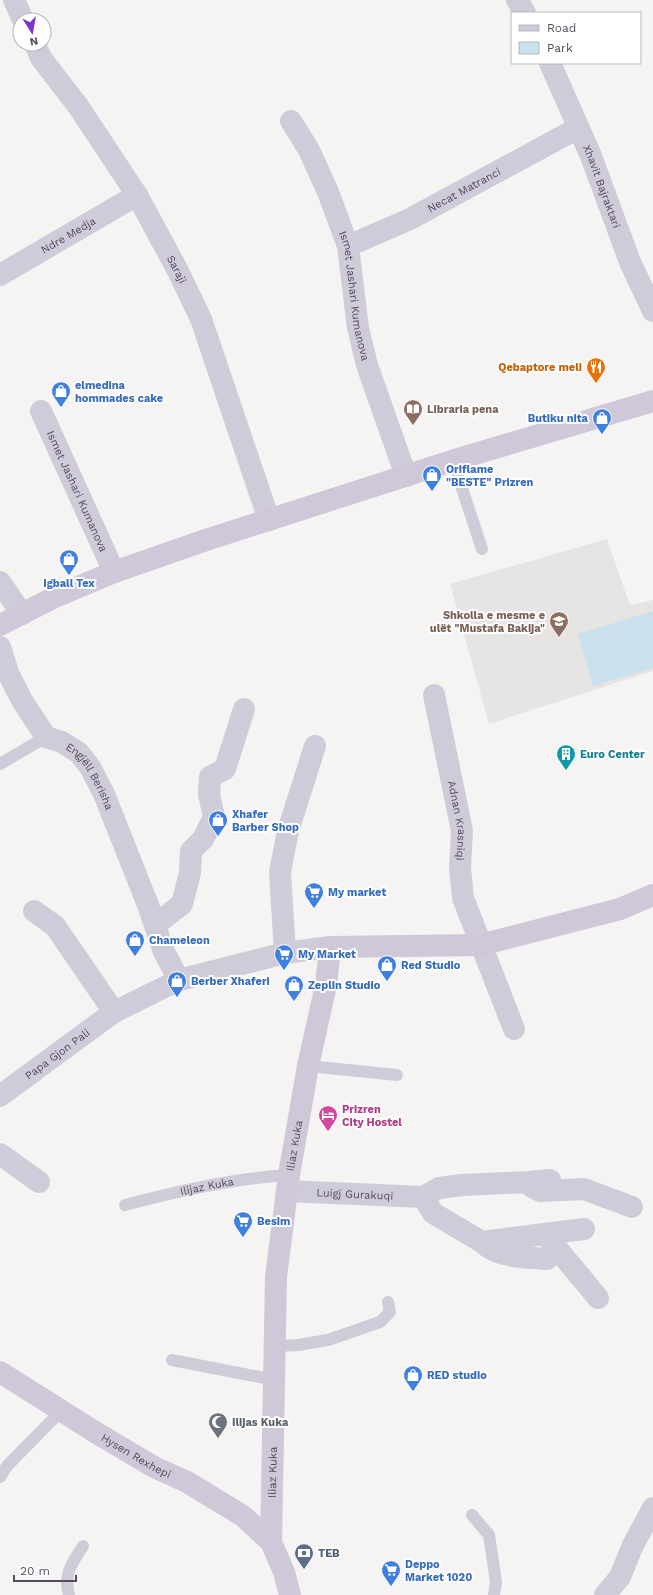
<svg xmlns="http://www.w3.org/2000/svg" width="653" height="1595" font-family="'Work Sans',sans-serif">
  <rect width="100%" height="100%" fill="#f5f4f3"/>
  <polygon fill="#e6e5e4" points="607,539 630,605 653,600 653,671 489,724 450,584"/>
  <polygon fill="#c8e1ec" points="653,611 653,668 593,686 578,634"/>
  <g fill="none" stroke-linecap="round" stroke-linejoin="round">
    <g stroke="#d0cbd8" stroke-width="12">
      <polyline points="453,461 482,549"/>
      <polyline points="0,764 46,737"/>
      <polyline points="308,1066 397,1075"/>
      <path id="s1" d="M125,1205C179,1191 234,1178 289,1175"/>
      <polyline points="275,1346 298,1345 328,1340 380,1322 390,1312 388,1302"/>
      <polyline points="172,1360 275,1380"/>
      <polyline points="0,1477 7,1466 61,1411"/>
      <polyline points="472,1515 489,1535 496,1582 494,1595"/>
      <path d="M69,1595C63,1575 72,1563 83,1546"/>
    </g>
    <g stroke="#d0cbd8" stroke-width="22">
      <polyline points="14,0 23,20"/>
      <polyline points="517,0 525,13"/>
      <path id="s2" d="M35,44L41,58L78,106L137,195L178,271L201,319L269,520"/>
      <path id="s3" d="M550,63L591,156L630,262L653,311"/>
      <path id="s4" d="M291,121L309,150L328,192L348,246L358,328L367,365L406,476"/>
      <path id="s5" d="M348,246L410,219L578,128"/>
      <path id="s6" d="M0,275L137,195"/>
      <path id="s7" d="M41,411L114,572"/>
      <polyline points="0,582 22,614"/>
      <path id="s8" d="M0,647L9,675L23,702L46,737L62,742L79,753L90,767L104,794L148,905L164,952L179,980"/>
      <path id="s9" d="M434,695L462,831L460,868L463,898L514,1029"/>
      <polyline points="34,911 55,926 114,1012"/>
      <polyline points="155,925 182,904 190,873 191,851 203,839 214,817 209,794 210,777 225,769 244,709"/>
      <polyline points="285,953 280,872 288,831 315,746"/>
      <path id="s10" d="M0,1096L114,1012L179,980L285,953L330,947"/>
      <polyline points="0,1154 39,1182"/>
      <polyline points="532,1187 540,1191 584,1189 632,1207"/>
      <path id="s11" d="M287,1191L423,1197L433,1213L482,1242L584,1229"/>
      <polyline points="423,1197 439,1188 462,1185 529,1182 550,1180"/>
      <polyline points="545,1234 598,1298"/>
      <path d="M482,1242C497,1258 526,1257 547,1259"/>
      <polyline points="605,1595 620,1577 632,1547 653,1508"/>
    </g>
    <g stroke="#cfc8d8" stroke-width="22">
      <polyline points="0,625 57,596 114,572 206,540 458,459 653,401"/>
      <path id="s12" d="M0,1372L95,1432L154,1467L187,1482L243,1516L271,1542"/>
      <path id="s13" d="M290,1595L284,1572L271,1542L276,1277L289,1175L308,1066L326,985L330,947L480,945L620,909L653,895"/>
    </g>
  </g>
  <defs>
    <g id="restaurant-pin" transform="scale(1)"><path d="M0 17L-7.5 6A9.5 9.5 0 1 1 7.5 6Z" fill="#e8710a" stroke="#fff"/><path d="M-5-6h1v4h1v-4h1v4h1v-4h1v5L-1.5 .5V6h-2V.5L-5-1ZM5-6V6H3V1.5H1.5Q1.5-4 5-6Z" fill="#fff"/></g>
    <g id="shop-pin" transform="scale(1)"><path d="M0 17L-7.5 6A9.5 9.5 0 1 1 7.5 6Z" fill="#3f7fe0" stroke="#fff"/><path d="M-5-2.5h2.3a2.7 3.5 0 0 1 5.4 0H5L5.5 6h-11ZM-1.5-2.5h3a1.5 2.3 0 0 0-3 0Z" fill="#fff"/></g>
    <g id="library-pin" transform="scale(1)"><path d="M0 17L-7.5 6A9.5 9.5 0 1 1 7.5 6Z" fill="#8d6e63" stroke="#fff"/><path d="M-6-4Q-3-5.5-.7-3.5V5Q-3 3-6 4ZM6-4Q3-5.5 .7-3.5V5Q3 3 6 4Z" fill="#fff"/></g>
    <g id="school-pin" transform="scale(1)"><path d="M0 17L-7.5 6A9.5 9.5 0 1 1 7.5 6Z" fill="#8d6e63" stroke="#fff"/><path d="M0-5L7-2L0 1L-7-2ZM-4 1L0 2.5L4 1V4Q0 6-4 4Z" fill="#fff"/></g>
    <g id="building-pin" transform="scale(1)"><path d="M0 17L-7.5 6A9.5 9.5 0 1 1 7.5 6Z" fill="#0f9aa8" stroke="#fff"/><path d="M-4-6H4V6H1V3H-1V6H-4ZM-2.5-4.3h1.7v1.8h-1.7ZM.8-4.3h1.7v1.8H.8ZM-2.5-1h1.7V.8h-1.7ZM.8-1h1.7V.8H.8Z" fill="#fff"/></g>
    <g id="supermarket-pin" transform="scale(1)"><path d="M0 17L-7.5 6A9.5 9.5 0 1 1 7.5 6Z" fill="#3f7fe0" stroke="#fff"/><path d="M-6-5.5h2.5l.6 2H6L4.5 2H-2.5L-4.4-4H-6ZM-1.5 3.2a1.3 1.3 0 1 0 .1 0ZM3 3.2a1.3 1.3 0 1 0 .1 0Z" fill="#fff"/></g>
    <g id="hotel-pin" transform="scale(1)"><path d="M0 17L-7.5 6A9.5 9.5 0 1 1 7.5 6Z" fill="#d1479c" stroke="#fff"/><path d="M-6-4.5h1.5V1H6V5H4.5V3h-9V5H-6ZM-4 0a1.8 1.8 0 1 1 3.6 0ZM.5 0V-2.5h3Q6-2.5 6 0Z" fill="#fff"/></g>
    <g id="mosque-pin" transform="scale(1)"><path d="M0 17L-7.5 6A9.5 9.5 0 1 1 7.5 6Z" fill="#6b7280" stroke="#fff"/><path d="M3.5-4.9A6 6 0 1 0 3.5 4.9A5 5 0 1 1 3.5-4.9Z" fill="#fff"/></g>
    <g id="bank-pin" transform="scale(1)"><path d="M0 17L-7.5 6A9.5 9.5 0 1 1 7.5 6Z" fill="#5c6f8a" stroke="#fff"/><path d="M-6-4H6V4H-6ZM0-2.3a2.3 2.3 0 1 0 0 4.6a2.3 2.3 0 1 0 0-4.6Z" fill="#fff"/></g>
  </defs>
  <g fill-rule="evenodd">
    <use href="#restaurant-pin" x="596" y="367"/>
    <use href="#shop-pin" x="61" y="391"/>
    <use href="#library-pin" x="413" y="409"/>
    <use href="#shop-pin" x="602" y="418"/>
    <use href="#shop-pin" x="432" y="475"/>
    <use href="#shop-pin" x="69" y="559"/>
    <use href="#school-pin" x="559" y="621"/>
    <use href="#building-pin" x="566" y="754"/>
    <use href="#shop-pin" x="218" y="820"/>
    <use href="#supermarket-pin" x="314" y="892"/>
    <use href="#shop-pin" x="135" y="940"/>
    <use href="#supermarket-pin" x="284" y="954"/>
    <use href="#shop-pin" x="387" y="965"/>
    <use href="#shop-pin" x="177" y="981"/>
    <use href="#shop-pin" x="294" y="985"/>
    <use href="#hotel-pin" x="328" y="1115"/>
    <use href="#supermarket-pin" x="243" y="1221"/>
    <use href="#shop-pin" x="413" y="1375"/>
    <use href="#mosque-pin" x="218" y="1422"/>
    <use href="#bank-pin" x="304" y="1553"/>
    <use href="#supermarket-pin" x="391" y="1570"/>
  </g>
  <g text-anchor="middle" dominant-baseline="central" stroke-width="4" stroke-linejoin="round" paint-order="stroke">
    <g font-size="11" fill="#534c5e" stroke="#fff">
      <text stroke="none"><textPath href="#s3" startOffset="134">Xhavit Bajraktari</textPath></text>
      <text stroke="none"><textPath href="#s5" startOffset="129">Necat Matranci</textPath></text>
      <text stroke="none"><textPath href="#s6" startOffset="79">Ndre Medja</textPath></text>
      <text stroke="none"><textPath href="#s2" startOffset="267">Saraji</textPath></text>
      <text stroke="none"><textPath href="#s4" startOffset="188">Ismet Jashari Kumanova</textPath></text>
      <text stroke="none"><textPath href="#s7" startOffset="88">Ismet Jashari Kumanova</textPath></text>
      <text stroke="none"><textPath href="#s8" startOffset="164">Engjëll Berisha</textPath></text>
      <text stroke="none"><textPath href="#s9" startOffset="128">Adnan Krasniqi</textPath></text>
      <text stroke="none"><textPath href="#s10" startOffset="71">Papa Gjon Pali</textPath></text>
      <text stroke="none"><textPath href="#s13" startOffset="454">Iliaz Kuka</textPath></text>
      <text stroke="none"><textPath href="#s1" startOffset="84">Ilijaz Kuka</textPath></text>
      <text stroke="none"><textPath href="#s11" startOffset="68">Luigj Gurakuqi</textPath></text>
      <text stroke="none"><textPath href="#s12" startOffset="160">Hysen Rexhepi</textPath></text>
      <text stroke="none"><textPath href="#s13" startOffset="126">Iliaz Kuka</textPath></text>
    </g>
    <g font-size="11" font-weight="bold" fill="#c56008" stroke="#fff" text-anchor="end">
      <text x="582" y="367">Qebaptore meli</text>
    </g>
    <g font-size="11" font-weight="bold" fill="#366cbe" stroke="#fff" text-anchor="start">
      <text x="75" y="385">elmedina<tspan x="75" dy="13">hommades cake</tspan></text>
      <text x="588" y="418" text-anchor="end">Butiku nita</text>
      <text x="446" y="469">Oriflame<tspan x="446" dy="13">"BESTE" Prizren</tspan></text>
      <text x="69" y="583" text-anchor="middle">Igball Tex</text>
      <text x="232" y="814">Xhafer<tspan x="232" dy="13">Barber Shop</tspan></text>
      <text x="328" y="892">My market</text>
      <text x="149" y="940">Chameleon</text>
      <text x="298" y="954">My Market</text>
      <text x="401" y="965">Red Studio</text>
      <text x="191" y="981">Berber Xhaferi</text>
      <text x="308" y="985">Zeplin Studio</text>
      <text x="257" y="1221">Besim</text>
      <text x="427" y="1375">RED studio</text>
      <text x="405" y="1564">Deppo<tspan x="405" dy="13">Market 1020</tspan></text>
    </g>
    <g font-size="11" font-weight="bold" fill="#785e54" stroke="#fff" text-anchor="start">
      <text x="427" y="409">Libraria pena</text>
      <text x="545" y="615" text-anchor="end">Shkolla e mesme e<tspan x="545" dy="13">ulët "Mustafa Bakija"</tspan></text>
    </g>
    <g font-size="11" font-weight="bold" fill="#0d838f" stroke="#fff" text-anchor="start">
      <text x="580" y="754">Euro Center</text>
    </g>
    <g font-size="11" font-weight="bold" fill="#b23c85" stroke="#fff" text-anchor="start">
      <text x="342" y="1109">Prizren<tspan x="342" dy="13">City Hostel</tspan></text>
    </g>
    <g font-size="11" font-weight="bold" fill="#5b616d" stroke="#fff" text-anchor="start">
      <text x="232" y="1422">Ilijas Kuka</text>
    </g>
    <g font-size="11" font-weight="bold" fill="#4e5e75" stroke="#fff" text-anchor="start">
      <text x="318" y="1553">TEB</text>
    </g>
  </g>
  <rect x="511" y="12" width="130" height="52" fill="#ffffff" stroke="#bab7bf"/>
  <rect x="519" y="25" width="20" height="6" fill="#cfc8d8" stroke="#bab7bf"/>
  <text x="547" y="32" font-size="12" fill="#534c5e">Road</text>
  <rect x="519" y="42" width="20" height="12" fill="#c8e1ec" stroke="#bab7bf"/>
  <text x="547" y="52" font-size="12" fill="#534c5e">Park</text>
  <g transform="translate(32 32) rotate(169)"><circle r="19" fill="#ffffff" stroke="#bab7bf"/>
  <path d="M0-3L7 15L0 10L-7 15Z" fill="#7f31d1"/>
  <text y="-6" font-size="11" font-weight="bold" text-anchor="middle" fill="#534c5e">N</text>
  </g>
  <path d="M14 1575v6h62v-6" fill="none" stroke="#534c5e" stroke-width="2"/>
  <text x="20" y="1575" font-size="12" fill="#534c5e" stroke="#ffffff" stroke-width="3" paint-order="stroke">20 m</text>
</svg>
